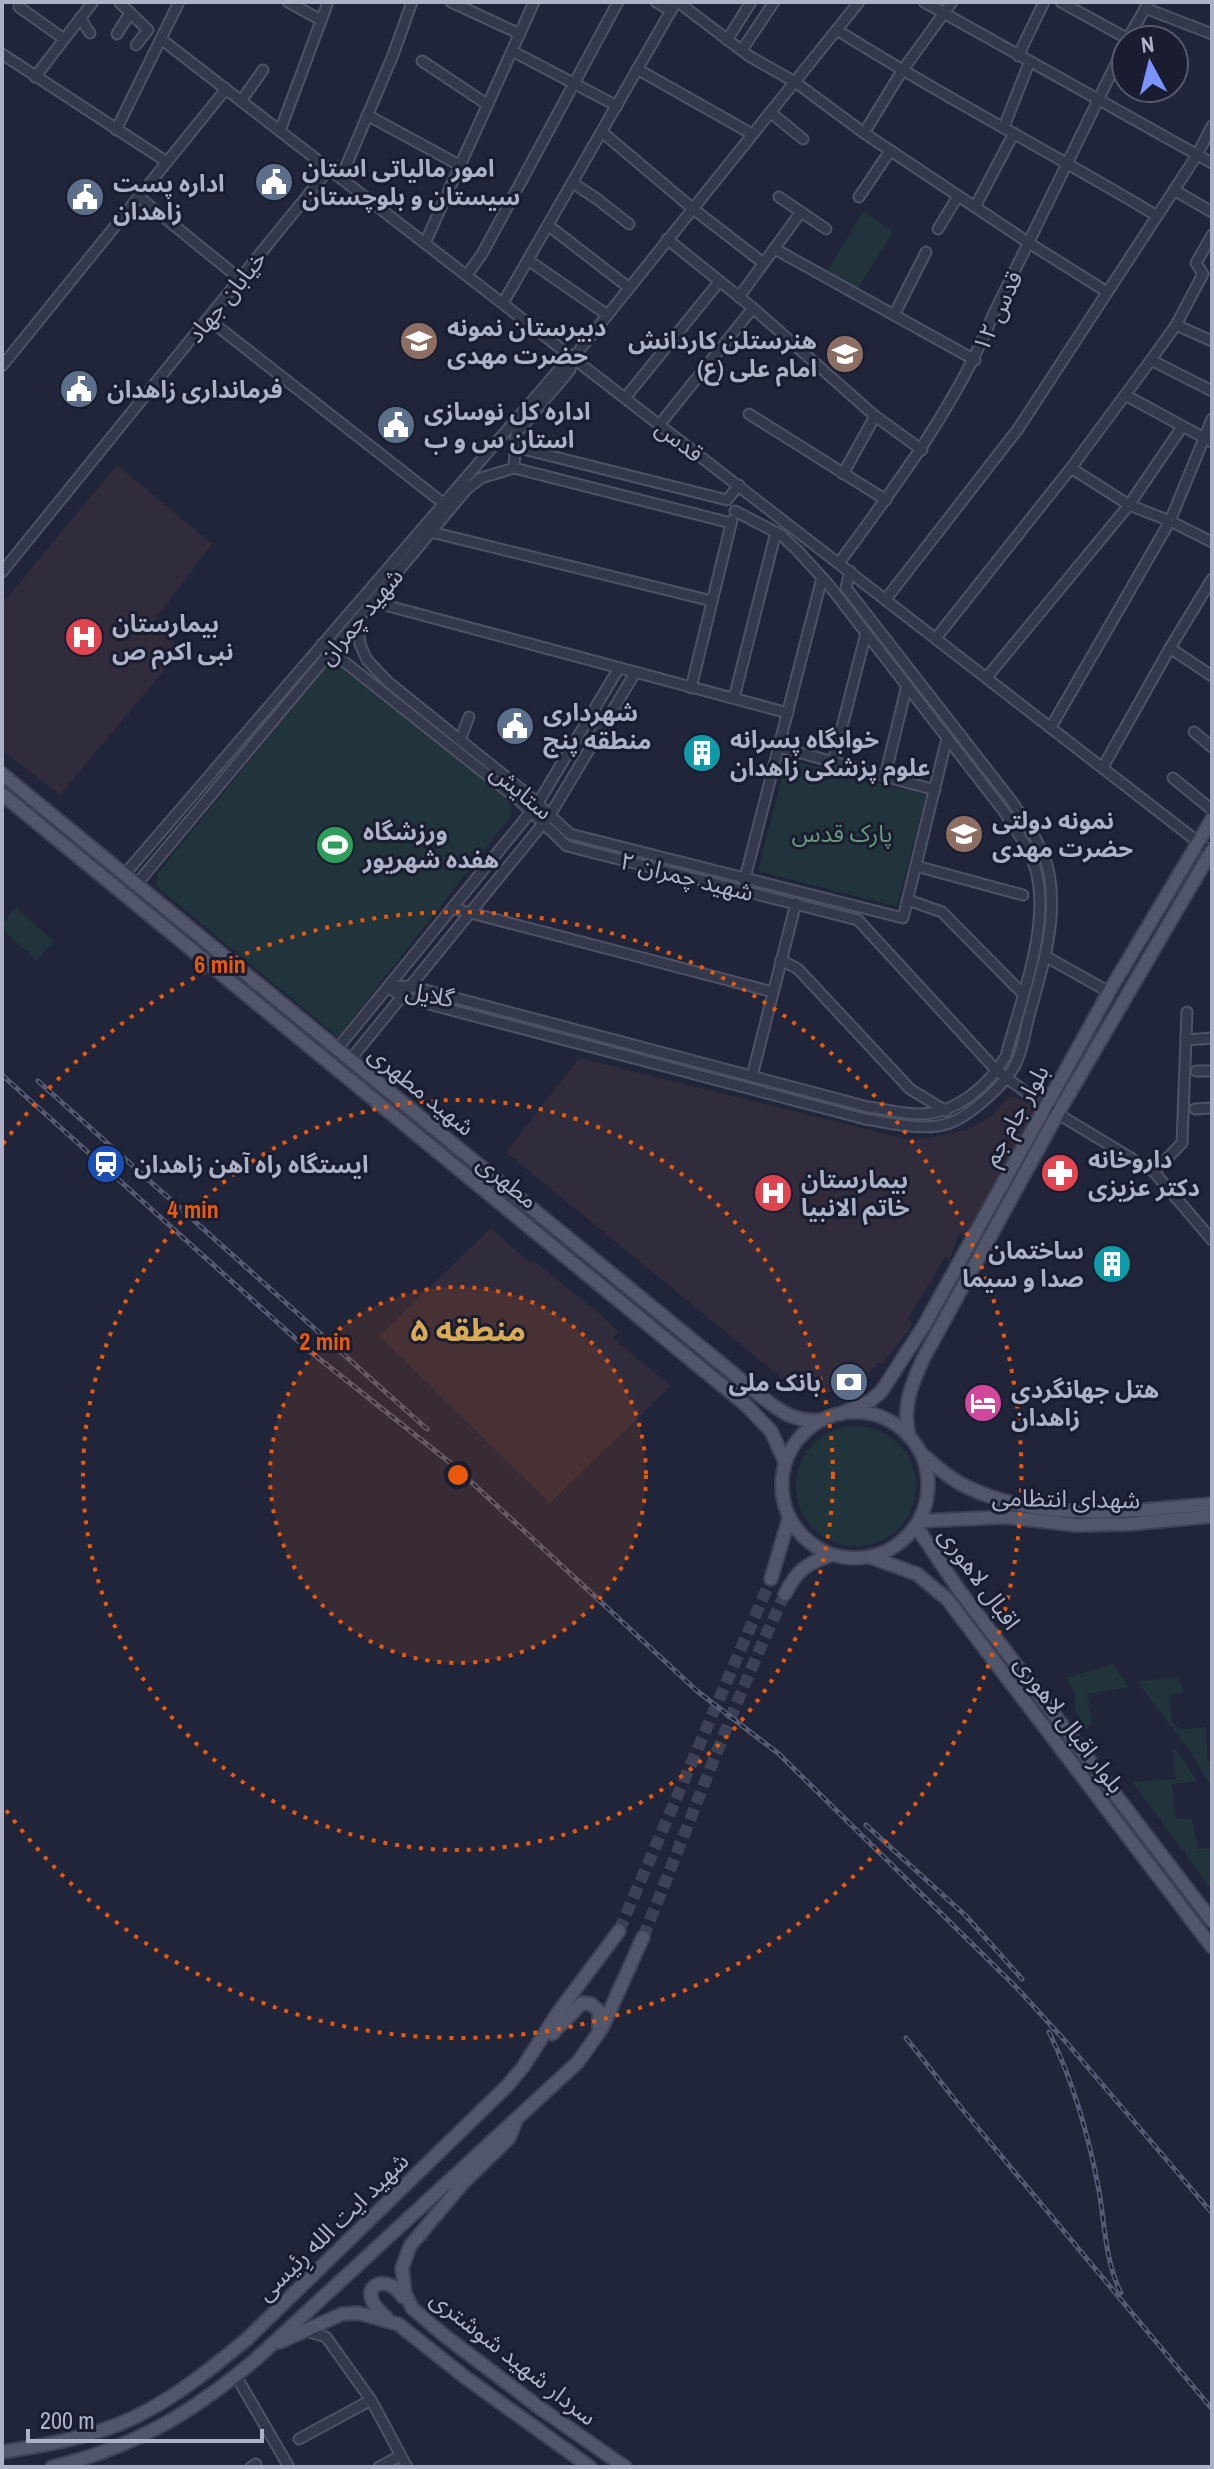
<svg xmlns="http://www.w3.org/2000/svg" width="1214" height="2469" font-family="'Archivo Narrow','Noto Sans Arabic',sans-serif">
  <rect width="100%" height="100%" fill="#20253a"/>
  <g fill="#312c3b">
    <polygon points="117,465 212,544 151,624 182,649 60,795 2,750 2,604"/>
    <polygon points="579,1058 914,1141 966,1130 989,1118 1011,1095 1036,1108 966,1236 959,1234 950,1259 945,1257 908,1318 913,1324 883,1363 878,1363 864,1377 852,1368 839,1377 847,1387 833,1392 815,1392 794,1388 506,1152"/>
    <polygon points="491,1228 531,1264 534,1261 600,1314 618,1332 613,1338 671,1386 550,1503 379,1336"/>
  </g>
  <g fill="#21333b">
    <polygon points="863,211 893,232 858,288 827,271"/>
    <polygon points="332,660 510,800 512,815 338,1037 156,886 157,874"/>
    <polygon points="787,759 926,795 897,907 758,871"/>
    <polygon points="16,908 54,941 37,960 2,930 2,924"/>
    <circle cx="856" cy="1486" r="60"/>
    <polygon points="1113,1664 1129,1687 1087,1694 1092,1723 1087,1730 1075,1711 1076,1697 1066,1678"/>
    <polygon points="1178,1678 1184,1692 1169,1695 1172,1722 1180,1729 1206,1727 1208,1761 1212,1761 1212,1787 1188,1749 1137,1681"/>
    <polygon points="1176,1749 1197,1781 1172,1784 1176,1818 1192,1819 1198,1849 1212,1848 1212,1890 1132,1782 1176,1779 1172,1750"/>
  </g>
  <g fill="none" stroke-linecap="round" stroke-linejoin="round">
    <g stroke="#3c4156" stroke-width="12" stroke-dasharray="12 6" stroke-linecap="butt">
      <polyline points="619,1931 771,1579"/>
      <path d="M643,1937C690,1823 732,1706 785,1594"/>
    </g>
    <g stroke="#4e5265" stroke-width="13">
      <g id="minor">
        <polyline points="119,2 148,30 136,45"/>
        <polyline points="288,2 321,20"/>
        <polyline points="451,2 520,34"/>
        <polyline points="656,2 671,11"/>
        <polyline points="678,2 749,56 795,82 864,133 1029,243 1107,292"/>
        <polyline points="924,2 1212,163"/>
        <polyline points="1061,2 1128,39"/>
        <polyline points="19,7 64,39"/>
        <polyline points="1145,8 1212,34"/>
        <polyline points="80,18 90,33"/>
        <path d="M837,30C941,96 1051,152 1157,216"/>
        <polyline points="117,34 130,13"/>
        <polyline points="161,39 1211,852"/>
        <polyline points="727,40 751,2"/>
        <polyline points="1127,40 1149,2"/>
        <polyline points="742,50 774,2"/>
        <polyline points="512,51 617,106"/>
        <polyline points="2,54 167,162"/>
        <polyline points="1018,56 1044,2"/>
        <polyline points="422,61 488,105"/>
        <polyline points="637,69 752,134"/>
        <polyline points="35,77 93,2"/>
        <polyline points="241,101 263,70"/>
        <polyline points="770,112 803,139"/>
        <polyline points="367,115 461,166"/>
        <polyline points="1004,127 1029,63"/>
        <polyline points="116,130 179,2"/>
        <polyline points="280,131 328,2"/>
        <polyline points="602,132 692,208 762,262"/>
        <polyline points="864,133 902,71 952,2"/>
        <polyline points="341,178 393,55 412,2"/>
        <polyline points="573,183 597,199 629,224"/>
        <polyline points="1174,190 1212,212"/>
        <polyline points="139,197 240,279"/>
        <polyline points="779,197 826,229"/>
        <polyline points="859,197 890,151"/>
        <polyline points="975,207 1014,133"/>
        <polyline points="549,226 628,287"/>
        <polyline points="938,229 958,196"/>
        <polyline points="667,239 753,308 875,416 922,450"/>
        <polyline points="425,243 534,2"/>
        <polyline points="775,249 975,360"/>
        <polyline points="528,260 606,314"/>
        <polyline points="467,275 482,254 618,2"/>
        <polyline points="739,297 801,212"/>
        <polyline points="503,303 676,2"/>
        <polyline points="894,315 926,252"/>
        <polyline points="208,319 443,503"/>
        <polyline points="1176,325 1212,341"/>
        <polyline points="1151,360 1212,391"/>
        <polyline points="2,366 226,89"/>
        <polyline points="1125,395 1212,442"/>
        <polyline points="625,398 719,282"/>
        <polyline points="749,414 886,500"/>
        <polyline points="660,424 753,308"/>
        <polyline points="515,447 727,500 739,485"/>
        <polyline points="514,468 731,523"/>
        <polyline points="1071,468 1129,505 1170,521 1212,542"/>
        <polyline points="843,474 875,416"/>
        <polyline points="431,532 712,601"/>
        <path d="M839,563C897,484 956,406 993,315L1126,43"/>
        <polyline points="2,572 329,169"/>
        <polyline points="886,599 1018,429 1197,155 1212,126"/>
        <polyline points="381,604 788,713"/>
        <polyline points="357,620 360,644 367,660 388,682 526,793 570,834 903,918 947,738"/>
        <polyline points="936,638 1071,468 1151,360 1176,325 1203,274 1196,263 1212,235"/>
        <polyline points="322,644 521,802 567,846 858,920 997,1071 1045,1106 1154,1172 1212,1240"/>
        <polyline points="1170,648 1212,676"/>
        <polyline points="987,677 1129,505 1182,427"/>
        <polyline points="691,688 732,520"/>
        <polyline points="734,698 776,532"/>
        <polyline points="1051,727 1170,521 1212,419"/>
        <polyline points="1194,732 1212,747"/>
        <polyline points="460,740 469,717"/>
        <polyline points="779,747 935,790"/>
        <polyline points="833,762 866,633"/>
        <polyline points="1103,767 1170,648 1212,579"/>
        <polyline points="885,776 907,685"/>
        <polyline points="1173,778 1212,810"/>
        <polyline points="916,866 1023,895"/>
        <polyline points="124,875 563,365 573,358 859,2"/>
        <polyline points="744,882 822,578"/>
        <polyline points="136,885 466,490 481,478 514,468 516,434 570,370 573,358"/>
        <polyline points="908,900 942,912 1023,994"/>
        <polyline points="452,908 773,992"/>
        <polyline points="1045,956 1109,992"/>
        <polyline points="781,960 798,969 910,1089 946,1111"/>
        <path d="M388,987L410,986L868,1107C884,1109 902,1114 919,1114C956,1114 988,1086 1006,1056C1020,1002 1049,931 1037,875C1032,852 1016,830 1003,810L828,584L797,550L781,535L735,511"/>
        <path d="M388,987L402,997L865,1119C892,1123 923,1132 950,1123C971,1115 1007,1083 1016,1063C1023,1049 1025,1031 1029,1016C1042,969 1058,922 1049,873C1044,848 1027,824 1013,803L846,588L850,571"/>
        <polyline points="1186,1040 1212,1038"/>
        <polyline points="337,1049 538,803 619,668"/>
        <polyline points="350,1060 550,815 635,673"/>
        <polyline points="1196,1071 1212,1071"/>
        <polyline points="752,1076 796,903"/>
        <polyline points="1195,1109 1212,1108"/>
        <polyline points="1154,1172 1182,1143 1187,1012"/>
        <polyline points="306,2331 326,2337 371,2400 407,2467"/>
        <polyline points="236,2376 289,2467"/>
        <polyline points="299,2439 371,2400"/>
        <polyline points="251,2467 256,2464"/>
        <polyline points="379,2467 400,2456"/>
      </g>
    </g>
    <g stroke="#3d4154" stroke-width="16">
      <g id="major">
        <path d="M2,774L757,1393C778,1410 794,1423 822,1420"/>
        <polyline points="2,794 746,1405 771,1431 785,1462"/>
        <circle cx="855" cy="1485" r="73"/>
        <polyline points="840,1414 870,1401 881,1392 925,1324 1109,992 1212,819"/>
        <path d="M909,1436C902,1407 911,1386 923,1359L1058,1113L1212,850"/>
        <path d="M922,1454C936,1466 950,1479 967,1487C1042,1523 1132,1511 1212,1504"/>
        <polyline points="919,1521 1006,1517 1075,1525 1129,1524 1212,1516"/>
        <polyline points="916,1526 959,1590 1212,1921"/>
        <polyline points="870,1557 917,1574 947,1599 1212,1947"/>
        <polyline points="771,1579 789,1518"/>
        <path d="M785,1594C797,1570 806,1564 831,1555"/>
        <polyline points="552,2034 582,2003 591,2004 599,2011 599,2029"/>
        <polyline points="516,2121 509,2138 463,2183 410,2246 402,2268 405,2293 412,2308 445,2336 540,2408 625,2467"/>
        <path d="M386,2317C351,2289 385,2269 403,2297"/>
        <polyline points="280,2342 342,2314 358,2313 398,2324 466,2378 590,2467"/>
        <path d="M2,2452C46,2445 94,2437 135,2417C176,2397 212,2368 247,2339L508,2085L523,2067L559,2011L619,1931"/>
        <path d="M52,2467C134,2448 193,2412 256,2359L578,2062L602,2028L643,1937"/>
      </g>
    </g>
    <use href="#minor" stroke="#33384a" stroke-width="9"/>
    <use href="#major" stroke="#51566b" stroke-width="12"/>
    <g stroke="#555b72" stroke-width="5">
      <g id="rail">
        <polyline points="2,1075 307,1349 453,1465 697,1691 779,1754 1017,1988 1067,2043 1212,2213"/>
        <polyline points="38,1081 427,1429"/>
        <polyline points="866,1825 966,1916 1022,1979"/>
        <path d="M1049,2032C1073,2081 1089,2137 1099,2191C1105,2225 1105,2261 1121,2293"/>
        <polyline points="906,2038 963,2110 1212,2409"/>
      </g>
    </g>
    <use href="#rail" stroke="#191d2f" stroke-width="2" stroke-dasharray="6" stroke-linecap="butt"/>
  </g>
  <circle cx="458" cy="1475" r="188" fill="#e8590c" fill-opacity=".12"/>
  <g fill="none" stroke="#e8590c" stroke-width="4" stroke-dasharray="4 8">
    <circle cx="458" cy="1475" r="188"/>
    <circle cx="458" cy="1475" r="375"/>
    <path d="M3 1144A563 563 0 1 1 3 1806"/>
  </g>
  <defs>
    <g id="civic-disc" transform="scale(2)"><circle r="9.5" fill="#5c6f8a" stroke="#191d2f"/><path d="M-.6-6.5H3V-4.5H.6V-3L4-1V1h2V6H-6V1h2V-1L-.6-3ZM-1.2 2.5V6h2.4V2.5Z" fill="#fff"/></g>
    <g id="school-disc" transform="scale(2)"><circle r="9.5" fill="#8d6e63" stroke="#191d2f"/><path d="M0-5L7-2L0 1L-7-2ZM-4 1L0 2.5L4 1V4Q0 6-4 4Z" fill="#fff"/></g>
    <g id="hospital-disc" transform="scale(2)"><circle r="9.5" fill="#e0444e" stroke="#191d2f"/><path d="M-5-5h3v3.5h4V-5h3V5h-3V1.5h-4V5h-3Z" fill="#fff"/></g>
    <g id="building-disc" transform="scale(2)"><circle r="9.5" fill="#0f9aa8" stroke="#191d2f"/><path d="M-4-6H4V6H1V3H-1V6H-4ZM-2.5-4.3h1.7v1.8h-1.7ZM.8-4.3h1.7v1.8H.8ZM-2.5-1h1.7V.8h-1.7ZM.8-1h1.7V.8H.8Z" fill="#fff"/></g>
    <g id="stadium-disc" transform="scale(2)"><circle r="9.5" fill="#2e9e5b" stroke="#191d2f"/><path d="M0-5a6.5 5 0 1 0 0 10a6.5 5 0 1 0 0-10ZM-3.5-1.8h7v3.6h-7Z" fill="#fff"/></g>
    <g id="station-disc" transform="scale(2)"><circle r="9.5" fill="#1a4fb4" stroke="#191d2f"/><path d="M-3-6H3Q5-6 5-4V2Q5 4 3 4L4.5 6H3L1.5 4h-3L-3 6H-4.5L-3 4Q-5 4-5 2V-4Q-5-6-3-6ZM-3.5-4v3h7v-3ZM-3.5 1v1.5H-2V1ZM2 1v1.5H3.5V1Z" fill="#fff"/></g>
    <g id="pharmacy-disc" transform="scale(2)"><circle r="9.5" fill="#e0444e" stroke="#191d2f"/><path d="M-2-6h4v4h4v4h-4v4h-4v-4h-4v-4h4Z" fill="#fff"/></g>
    <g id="bank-disc" transform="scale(2)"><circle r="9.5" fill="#5c6f8a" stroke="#191d2f"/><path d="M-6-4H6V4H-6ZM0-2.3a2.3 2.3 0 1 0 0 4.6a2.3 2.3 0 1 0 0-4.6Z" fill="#fff"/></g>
    <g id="hotel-disc" transform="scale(2)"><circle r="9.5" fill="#d1479c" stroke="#191d2f"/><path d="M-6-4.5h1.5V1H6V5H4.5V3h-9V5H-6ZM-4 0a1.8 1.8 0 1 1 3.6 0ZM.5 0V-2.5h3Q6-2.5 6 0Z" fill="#fff"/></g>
  </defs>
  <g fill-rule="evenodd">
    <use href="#civic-disc" x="274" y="182"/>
    <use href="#civic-disc" x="85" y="197"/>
    <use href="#school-disc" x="419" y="341"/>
    <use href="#school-disc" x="845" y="354"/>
    <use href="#civic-disc" x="79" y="389"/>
    <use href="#civic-disc" x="396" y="425"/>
    <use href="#hospital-disc" x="84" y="637"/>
    <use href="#civic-disc" x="515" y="726"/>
    <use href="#building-disc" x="702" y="753"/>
    <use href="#school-disc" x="964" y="834"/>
    <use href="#stadium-disc" x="335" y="845"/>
    <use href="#station-disc" x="106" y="1164"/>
    <use href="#pharmacy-disc" x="1060" y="1173"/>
    <use href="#hospital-disc" x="773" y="1193"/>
    <use href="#building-disc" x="1112" y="1264"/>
    <use href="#bank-disc" x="849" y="1382"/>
    <use href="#hotel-disc" x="983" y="1403"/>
  </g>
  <g text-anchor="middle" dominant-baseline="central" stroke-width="6" stroke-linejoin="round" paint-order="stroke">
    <g font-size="24" font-weight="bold" fill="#aeb2c7" stroke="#191d2f" text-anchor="start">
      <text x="302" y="168">امور مالیاتی استان<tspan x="302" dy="28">سیستان و بلوچستان</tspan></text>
      <text x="113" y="183">اداره پست<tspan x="113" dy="28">زاهدان</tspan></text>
      <text x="447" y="327">دبیرستان نمونه<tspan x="447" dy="28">حضرت مهدی</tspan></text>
      <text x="817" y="340" text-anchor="end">هنرستلن کاردانش<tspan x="817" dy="28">امام علی (ع)</tspan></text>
      <text x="107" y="389">فرمانداری زاهدان</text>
      <text x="424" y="411">اداره کل نوسازی<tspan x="424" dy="28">استان س و ب</tspan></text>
      <text x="112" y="623">بیمارستان<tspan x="112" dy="28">نبی اکرم ص</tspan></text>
      <text x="543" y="712">شهرداری<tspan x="543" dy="28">منطقه پنج</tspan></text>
      <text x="730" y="739">خوابگاه پسرانه<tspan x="730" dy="28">علوم پزشکی زاهدان</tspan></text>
      <text x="992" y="820">نمونه دولتی<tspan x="992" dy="28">حضرت مهدی</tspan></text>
      <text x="363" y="831">ورزشگاه<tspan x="363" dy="28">هفده شهریور</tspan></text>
      <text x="1088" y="1159">داروخانه<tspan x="1088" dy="28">دکتر عزیزی</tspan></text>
      <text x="134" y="1164">ایستگاه راه آهن زاهدان</text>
      <text x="801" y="1179">بیمارستان<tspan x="801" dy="28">خاتم الانبیا</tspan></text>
      <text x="1084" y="1250" text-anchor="end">ساختمان<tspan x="1084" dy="28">صدا و سیما</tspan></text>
      <text x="821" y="1382" text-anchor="end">بانک ملی</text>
      <text x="1011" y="1389">هتل جهانگردی<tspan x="1011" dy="28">زاهدان</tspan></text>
    </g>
    <g font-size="24" fill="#aeb2c7" stroke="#191d2f">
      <text transform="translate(226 296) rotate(-51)">خیابان جهاد</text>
      <text transform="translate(997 311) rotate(-65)">قدس ۱۲</text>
      <text transform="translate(680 440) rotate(38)">قدس</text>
      <text transform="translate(360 616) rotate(-50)">شهید چمران</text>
      <text transform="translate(522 791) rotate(40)">ستایش</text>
      <text transform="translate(687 876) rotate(14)">شهید چمران ۲</text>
      <text transform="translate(430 994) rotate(11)">گلایل</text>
      <text transform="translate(422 1090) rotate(39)">شهید مطهری</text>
      <text transform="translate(1015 1115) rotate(-61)">بلوار جام جم</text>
      <text transform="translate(508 1181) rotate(39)">مطهری</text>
      <text transform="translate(1066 1498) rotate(1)">شهدای انتظامی</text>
      <text transform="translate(980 1578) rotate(54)">اقبال لاهوری</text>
      <text transform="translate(1070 1724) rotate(53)">بلوار اقبال لاهوری</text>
      <text transform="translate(332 2226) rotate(-44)">شهید ایت الله رِئیسی</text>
      <text transform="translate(514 2357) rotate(38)">سردار شهید شوشتری</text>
    </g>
    <g font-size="24" fill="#64997b" stroke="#191d2f">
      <text x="842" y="833">پارک قدس</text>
    </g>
    <g font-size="32" font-weight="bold" fill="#daab55" stroke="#191d2f">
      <text x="468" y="1329">منطقه ۵</text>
    </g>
  </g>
  <circle cx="458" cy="1475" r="12" fill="#e8590c" stroke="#191d2f" stroke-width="4"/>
  <g font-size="24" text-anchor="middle" font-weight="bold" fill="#e8590c" stroke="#191d2f" stroke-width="6" stroke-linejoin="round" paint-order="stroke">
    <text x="220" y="973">6 min</text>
    <text x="193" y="1218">4 min</text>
    <text x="325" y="1350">2 min</text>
  </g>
  <rect width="1214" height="2469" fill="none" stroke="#aeb2c7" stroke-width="8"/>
  <g transform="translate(1150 64) rotate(353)"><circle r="38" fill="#191d2f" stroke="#55596c" stroke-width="2"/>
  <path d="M0-6L14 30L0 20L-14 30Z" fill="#7b93fe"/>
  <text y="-12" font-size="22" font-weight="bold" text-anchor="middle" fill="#aeb2c7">N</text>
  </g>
  <path d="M28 2429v12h234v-12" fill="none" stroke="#aeb2c7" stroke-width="4"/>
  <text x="40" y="2429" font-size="24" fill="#aeb2c7" stroke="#191d2f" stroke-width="6" paint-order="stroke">200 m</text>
</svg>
